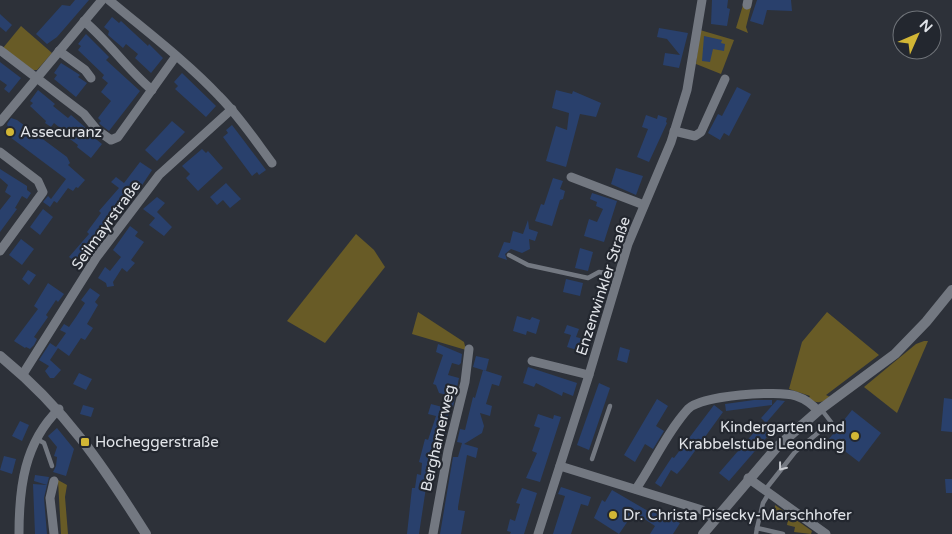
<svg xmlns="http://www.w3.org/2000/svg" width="952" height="534" font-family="'Varela Round',sans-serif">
  <rect width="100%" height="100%" fill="#2d3139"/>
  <g fill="#685b26">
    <polygon points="743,5 751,7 746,27 748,33 736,28"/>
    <polygon points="21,26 52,53 37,70 33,70 3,48"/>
    <polygon points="700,30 734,40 721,74 696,64"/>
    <polygon points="356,234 374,250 385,267 325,343 287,321"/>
    <polygon points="418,312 464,342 466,350 412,334"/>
    <path d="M827,312L879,355L826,395L830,397C821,404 817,403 808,399L810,396L789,389L802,342Z"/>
    <polygon points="924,341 928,341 897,413 864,387 916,344"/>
    <polygon points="58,480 67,485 65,497 68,534 61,534"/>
    <polygon points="775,505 812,531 811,534 794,532 795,527 787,525 788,519 774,516"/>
  </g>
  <g fill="#29406c">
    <polygon points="75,0 89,0 57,37 47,44 36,34 62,5 70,6"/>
    <polygon points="712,0 728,0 727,8 730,9 727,26 711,24"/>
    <polygon points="757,0 791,0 792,11 767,10 763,25 750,21"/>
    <polygon points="0,14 12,25 6,32 0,27"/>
    <polygon points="112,17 119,23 121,21 148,46 149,44 163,58 151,73 135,58 138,54 126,44 123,48 108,35 109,31 104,27"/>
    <polygon points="659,28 688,33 679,68 663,65 665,53 680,55 667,39 657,37"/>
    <polygon points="86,34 109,57 106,60 140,91 109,131 101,125 99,123 101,121 98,118 111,101 101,92 108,83 102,78 104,75 78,50 81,46 78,44"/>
    <polygon points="704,36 722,40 721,43 725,44 724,51 713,49 710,62 702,61"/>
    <polygon points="0,62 21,78 9,93 4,89 7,85 0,80"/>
    <polygon points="61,63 80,75 78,77 87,83 76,97 54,79 57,75 54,73"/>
    <polygon points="182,73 216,106 206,117 175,89 178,86 174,82"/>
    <polygon points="737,87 751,94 729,136 724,133 720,140 708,133 718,114 722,116"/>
    <polygon points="38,90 55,104 53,106 68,118 71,115 87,129 86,131 102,144 91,158 77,147 78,145 70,139 71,137 54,123 51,127 45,123 46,121 30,106 33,103 30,101"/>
    <polygon points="556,90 572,94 573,91 601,103 596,117 580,114 566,167 546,161 556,126 567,130 569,113 552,108"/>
    <polygon points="646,115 657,119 658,115 667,118 666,122 667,123 649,162 637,157 648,129 642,127"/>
    <polygon points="11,118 17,120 67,157 70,163 68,165 85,180 78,188 76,187 73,191 68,188 57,203 54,201 50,207 43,202 48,196 51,199 66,179 6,134 9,130 7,124"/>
    <polygon points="172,121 185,132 157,161 145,150"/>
    <polygon points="232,125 266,170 259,175 257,172 252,176 223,137 228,133 226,130"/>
    <polygon points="202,149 206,153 208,151 223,168 198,191 186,178 190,174 182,166"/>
    <polygon points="140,162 152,170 133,199 131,197 125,203 112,221 97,242 99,244 91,254 89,253 80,265 69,257 89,234 87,232 101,213 99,211 119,188 111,182 116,177 124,183"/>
    <polygon points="616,168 643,176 636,195 611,184"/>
    <polygon points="0,169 27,186 27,190 31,193 27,199 22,196 15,208 17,209 0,232 0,210 11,196 5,192 8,185 0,178"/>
    <polygon points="553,178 563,181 560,189 565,191 563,199 560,200 552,226 535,221 541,204 544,205"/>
    <polygon points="226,183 241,199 230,208 223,200 217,205 210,197"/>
    <polygon points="592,193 617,201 604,242 584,236 589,219 597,222 603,209 596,206 597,202 590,199"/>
    <polygon points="157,197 165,203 157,212 172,227 164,236 149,225 155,218 143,209"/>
    <polygon points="43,209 53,217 40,235 30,227"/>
    <polygon points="528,220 529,229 538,232 535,241 529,239 530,249 522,253 511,249 505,254 507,260 498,257 504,242 510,243 513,231 523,234"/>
    <polygon points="130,226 138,232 135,236 144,242 131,260 135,263 127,272 122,268 113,282 114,286 107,287 106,283 98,278 105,267 110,271 121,257 113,250"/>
    <polygon points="21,239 34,249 22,265 9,255"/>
    <polygon points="580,248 593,252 588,271 575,268"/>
    <polygon points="28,270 36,275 29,285 22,279"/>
    <polygon points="566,279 583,283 580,296 563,292"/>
    <polygon points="48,283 64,294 58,302 56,300 46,315 48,317 34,337 37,339 34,345 30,349 26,347 25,348 14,341 38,309 34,306"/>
    <polygon points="90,288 100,295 95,302 98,305 87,324 93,328 85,340 81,338 69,356 58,348 50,360 61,370 54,378 50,378 45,371 49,366 39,360 50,343 56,347 66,333 60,330 64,324 69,327 76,317 85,303 81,300"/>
    <polygon points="517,316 530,320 532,317 540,320 536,334 527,331 526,335 513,331"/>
    <polygon points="567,325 579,329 576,337 587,340 584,352 567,347 571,335 564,333"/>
    <polygon points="438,344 462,354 461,363 459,365 452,363 448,375 459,378 453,407 445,405 447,395 439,393 436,385 433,384 443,355 436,352"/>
    <polygon points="620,347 630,350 627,363 617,360"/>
    <polygon points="476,356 489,359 486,371 473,367"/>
    <polygon points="528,367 577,383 573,396 563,392 562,396 536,383 534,387 523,383"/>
    <polygon points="483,370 502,376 499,386 492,384 486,404 492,406 490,416 480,413 484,426 482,433 464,444 478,448 476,458 467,455 458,507 458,510 465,511 461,534 440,534 453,457 458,457 462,443 457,442 460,429 465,430 473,397 475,398"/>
    <polygon points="79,373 92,379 86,390 73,384"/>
    <polygon points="599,383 610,388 589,450 577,445"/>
    <polygon points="944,398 952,399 952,432 941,431"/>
    <polygon points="657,399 668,406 656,426 664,431 653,449 645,444 635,462 624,455"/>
    <polygon points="754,400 772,400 772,405 726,411 725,404"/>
    <polygon points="777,400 785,401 766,423 761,418"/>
    <polygon points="431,404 450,409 447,419 444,418 441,432 446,433 440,443 428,440 436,416 428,414"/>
    <polygon points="83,405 94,408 91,417 80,414"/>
    <polygon points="714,405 723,412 684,466 677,474 671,470 661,487 655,483 672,457 674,458"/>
    <polygon points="852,410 881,433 859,462 829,439"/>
    <polygon points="538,414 553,419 554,415 561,417 540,482 526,478 537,453 532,451 540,428 534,426"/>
    <polygon points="20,421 29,425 22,441 12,436"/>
    <polygon points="763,422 773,430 729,481 719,473"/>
    <polygon points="57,428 74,449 66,476 53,472 56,466 57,457 54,456 57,447 48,436"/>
    <polygon points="425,439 433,441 419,534 407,534 412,488 415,488 417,474 421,475 422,463 419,462"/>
    <polygon points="4,456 16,459 12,474 0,470"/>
    <polygon points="35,475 49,477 47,485 34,481"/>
    <polygon points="945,479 952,479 952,493 946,493"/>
    <polygon points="33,484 47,485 44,498 47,534 35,534"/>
    <polygon points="561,487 591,497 588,506 581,504 571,534 553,534 565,496 558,494"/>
    <polygon points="522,488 537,493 524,534 510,534 511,532 507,531 510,519 515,521 520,504 516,503"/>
    <polygon points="612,490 648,511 651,507 657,511 659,508 680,523 673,534 650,534 655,526 634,512 619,534 594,518 602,500 605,502"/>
  </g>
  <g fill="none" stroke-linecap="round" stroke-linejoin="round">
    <g stroke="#737881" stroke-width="4.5">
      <polyline points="509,255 528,265 588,278 599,272 618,275"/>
      <polyline points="37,439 44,443 52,466"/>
      <polyline points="592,459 610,406"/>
      <polyline points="765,490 795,452 831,422 821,409"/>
      <polyline points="757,528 763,503 769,493"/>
      <polyline points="756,534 757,528 783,534"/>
    </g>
    <g stroke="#737881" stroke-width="9">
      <path d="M109,0C146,31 186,61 219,96C239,116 255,140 272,163"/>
      <polyline points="747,5 748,0"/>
      <path d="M84,21C109,42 127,69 152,90"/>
      <polyline points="0,50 84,114 97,130 111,140 118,137 176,56"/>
      <polyline points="59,51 85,70 91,78"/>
      <polyline points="0,122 102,0"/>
      <polyline points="674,131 695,136 701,132 725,79"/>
      <polyline points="0,152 38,181 43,192 0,251"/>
      <polyline points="571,177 644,205"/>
      <polyline points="532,361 589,375"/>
      <polyline points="23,374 96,258 159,175 232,109"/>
      <polyline points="560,466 702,510 715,519"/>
      <polyline points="748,478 826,534"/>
      <polyline points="54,481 50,498 54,534"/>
      <path d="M636,489C653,464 667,432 688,409C702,395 777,390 796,396C805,399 812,404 818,411"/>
      <path d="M19,534C19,488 24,443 59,409"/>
      <polyline points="433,534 448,451 465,382 469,349"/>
      <polyline points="538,534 588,378 628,244 671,142 687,90 702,0"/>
    </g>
    <g stroke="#737881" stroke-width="10">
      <path d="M0,356C65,409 102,464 146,534"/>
      <polyline points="703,534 777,447 818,411 895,354 926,322 952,290"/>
    </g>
  </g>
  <defs><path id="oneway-chevron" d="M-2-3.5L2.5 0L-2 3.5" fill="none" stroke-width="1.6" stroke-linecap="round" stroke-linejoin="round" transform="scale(1.25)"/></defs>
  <use stroke="#c6c9cf" href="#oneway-chevron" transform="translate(782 467) rotate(128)"/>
  <g fill="#d2b635" stroke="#23272f" stroke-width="2">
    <circle cx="10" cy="132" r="5"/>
    <circle cx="855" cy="436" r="5"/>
    <rect x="80" y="437" width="10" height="10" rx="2.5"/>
    <circle cx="613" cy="515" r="5"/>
  </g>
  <g text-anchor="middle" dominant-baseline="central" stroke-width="4.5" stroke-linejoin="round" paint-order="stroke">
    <g font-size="15" fill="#e1e4e9" stroke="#23272f" text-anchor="start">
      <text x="20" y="132">Assecuranz</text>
      <text x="845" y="427" text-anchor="end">Kindergarten und<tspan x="845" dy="17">Krabbelstube Leonding</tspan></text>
      <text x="95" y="442">Hocheggerstraße</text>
      <text x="623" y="515">Dr. Christa Pisecky-Marschhofer</text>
    </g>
    <g font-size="15" fill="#e1e4e9" stroke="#23272f">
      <text transform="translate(106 225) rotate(-54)">Seilmayrstraße</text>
      <text transform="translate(603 286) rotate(-72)">Enzenwinkler Straße</text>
      <text transform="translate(438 438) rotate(-77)">Berghamerweg</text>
    </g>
  </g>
  <g transform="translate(917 35) rotate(45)"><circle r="24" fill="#23272f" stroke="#6f7379"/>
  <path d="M0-4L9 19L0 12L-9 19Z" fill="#d2b635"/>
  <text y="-8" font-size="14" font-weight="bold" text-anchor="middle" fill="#e1e4e9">N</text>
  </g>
</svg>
